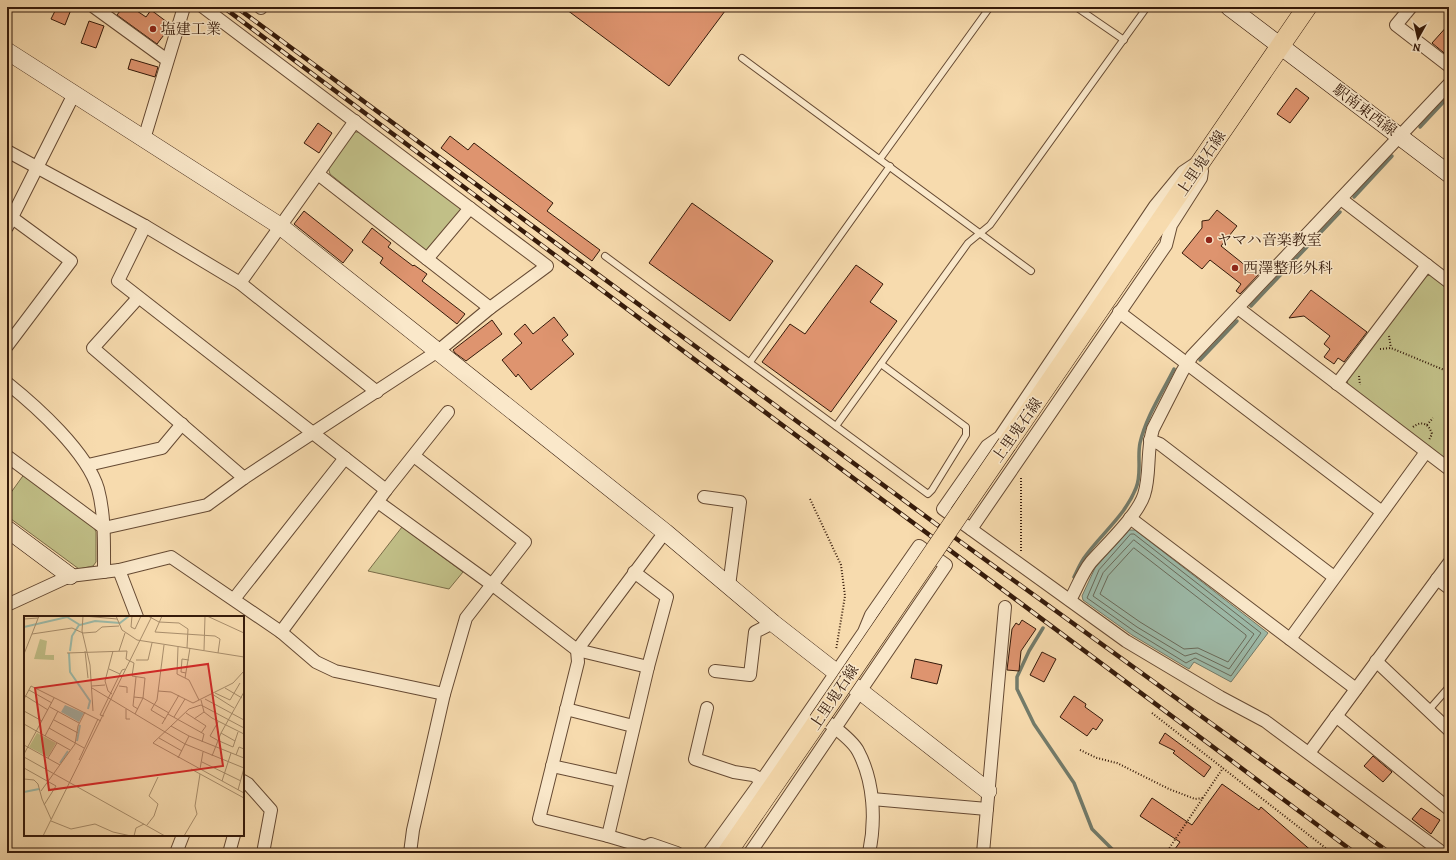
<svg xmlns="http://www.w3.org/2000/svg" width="1456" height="860" font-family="Alegreya,'Noto Serif JP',serif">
  <rect width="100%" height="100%" fill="#f7dbae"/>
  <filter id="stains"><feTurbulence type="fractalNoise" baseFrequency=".005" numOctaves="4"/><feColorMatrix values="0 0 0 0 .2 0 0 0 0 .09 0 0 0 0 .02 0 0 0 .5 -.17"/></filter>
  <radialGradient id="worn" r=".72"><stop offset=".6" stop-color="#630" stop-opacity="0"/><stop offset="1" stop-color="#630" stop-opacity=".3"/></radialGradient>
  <g fill="#c1bf87" stroke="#7b6c48">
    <polygon points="353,132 361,132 460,205 461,214 430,250 424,250 330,174 328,167"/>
    <polygon points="1431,275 1449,289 1449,462 1348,385 1347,380 1426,276"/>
    <polygon points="25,473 94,527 96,532 96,562 93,566 79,569 7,516 7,498"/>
    <polygon points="402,527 463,572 449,589 368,571"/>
  </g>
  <polygon fill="#9dbbaa" stroke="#737b6a" points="1129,530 1135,530 1268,633 1231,682 1194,662 1189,669 1132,635 1083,600 1082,596 1095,568"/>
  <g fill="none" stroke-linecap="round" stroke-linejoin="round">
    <g stroke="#696a5a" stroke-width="1">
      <polygon points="1131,534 1134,534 1261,633 1231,676 1195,658 1186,663 1134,631 1087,598 1099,570"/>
      <polygon points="1134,540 1254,634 1229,669 1196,653 1185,656 1137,627 1093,596 1103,573"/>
      <polygon points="1134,548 1246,635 1246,637 1228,662 1198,648 1184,649 1140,622 1100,594 1108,576"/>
    </g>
    <g stroke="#737b6a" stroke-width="3.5">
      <polyline points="1420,127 1449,96"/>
      <polyline points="1354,197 1392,156"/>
      <polyline points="1251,306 1340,212"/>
      <polyline points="1200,360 1237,321"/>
      <path d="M1074,577C1077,571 1080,564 1084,558C1101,534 1125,516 1136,488C1142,474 1137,457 1140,443C1146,417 1162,393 1174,369"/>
      <polyline points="1043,628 1029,651 1017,677 1017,689 1034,724 1074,783 1092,829 1116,853"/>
    </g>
  </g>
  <g fill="#de946f" stroke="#351a0a">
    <polygon points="57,7 72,7 65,25 51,19"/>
    <polygon points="123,7 131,7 146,17 151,10 171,25 170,27 157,44 117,15"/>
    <polygon points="563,7 728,7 669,86"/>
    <polygon points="89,21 104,26 96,48 81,43"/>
    <polygon points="1449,24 1449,57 1432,43"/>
    <polygon points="131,59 158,67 155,77 128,69"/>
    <polygon points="1296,88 1309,98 1290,123 1277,114"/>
    <polygon points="318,123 332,133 319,153 304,143"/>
    <polygon points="450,136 468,150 474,143 553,203 547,211 600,250 592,261 441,148"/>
    <polygon points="692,203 773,261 730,321 649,263"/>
    <polygon points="1217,210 1237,226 1221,246 1251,270 1254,266 1261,272 1240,294 1236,291 1241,284 1210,260 1202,269 1182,253 1202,228 1202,221 1209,220"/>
    <polygon points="304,211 353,250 343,263 294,224"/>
    <polygon points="372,228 391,243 388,247 413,266 414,265 427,274 422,281 465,314 457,324 380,263 383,258 362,242"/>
    <polygon points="856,265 883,284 870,302 897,321 831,412 762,362 790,324 805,334"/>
    <polygon points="1311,290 1367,332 1344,362 1338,358 1334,364 1324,357 1330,349 1324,344 1330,336 1304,316 1289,318"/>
    <polygon points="554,317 568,335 562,340 574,354 531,390 518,374 516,377 502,360 522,343 514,334 525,324 533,334"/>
    <polygon points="492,320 502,334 466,361 455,353 453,350"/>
    <polygon points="1022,620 1036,629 1021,651 1019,671 1007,670 1012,629 1016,623 1019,625"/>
    <polygon points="1042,652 1056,659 1044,682 1030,675"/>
    <polygon points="915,659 942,665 937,684 911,678"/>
    <polygon points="1074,696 1086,704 1085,707 1103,720 1096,730 1093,728 1087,736 1060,717"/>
    <polygon points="1165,733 1211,767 1204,777 1173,753 1175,751 1159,743"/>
    <polygon points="1373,756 1392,772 1383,782 1364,766"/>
    <polygon points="1222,784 1259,810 1261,807 1314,853 1172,853 1180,842 1140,816 1152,798 1192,825"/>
    <polygon points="1421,808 1440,820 1431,834 1412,819"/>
  </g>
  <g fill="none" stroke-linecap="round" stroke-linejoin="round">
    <g stroke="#664a33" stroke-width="8">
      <g id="lane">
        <polyline points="1076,7 1124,40"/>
        <polyline points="742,58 1031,271"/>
        <polyline points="880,159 990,7"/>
        <polyline points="605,256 928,494 932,490 966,435 966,427 881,364"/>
        <polyline points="750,362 890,166"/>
        <polyline points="836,426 968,243 990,225 1147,7"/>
        <polyline points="1428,711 1449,687"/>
      </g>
    </g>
    <g stroke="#664a33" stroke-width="14">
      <g id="street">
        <polyline points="94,7 167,60"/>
        <polyline points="260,7 261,8"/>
        <polyline points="1411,7 1396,25 1449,66"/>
        <polyline points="144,139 184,7"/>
        <polyline points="7,151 145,226 240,283 377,392"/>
        <polyline points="1195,164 1183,172 1155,206 1000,437 987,446 943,509 1126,641 1220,697 1265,721 1443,853"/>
        <polyline points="318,174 490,308"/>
        <polyline points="1341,199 1449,282"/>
        <polyline points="7,214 71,261 7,346"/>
        <polyline points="145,226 118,281 386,490"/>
        <polyline points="7,227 74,94"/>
        <polyline points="427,259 470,208"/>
        <polyline points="240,283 355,121"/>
        <polyline points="138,298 93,348 244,478"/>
        <polyline points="1238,308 1449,469"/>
        <polyline points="1119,312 1382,512"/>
        <path d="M7,383C37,407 87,452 98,489C105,515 104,545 104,572"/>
        <polyline points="1337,384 1427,265"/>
        <polyline points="1150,440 1160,444 1334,577"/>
        <polyline points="7,456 104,528 207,505 244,478 438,351 490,308 547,266 203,7"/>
        <polyline points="88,465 162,448 182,424"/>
        <polyline points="704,497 740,502 729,586"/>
        <polyline points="378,502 498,589 577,650 648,667"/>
        <polyline points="1130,518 1356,689"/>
        <polyline points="971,529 1166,245 1171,225 1201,178 1202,171"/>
        <polyline points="119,570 137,617"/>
        <polyline points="1437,579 1449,588"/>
        <polyline points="234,599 345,458"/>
        <path d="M1070,600C1077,588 1082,573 1091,562C1106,545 1137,516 1144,495C1151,474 1146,451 1153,429L1182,372L1192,356L1449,84"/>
        <polyline points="7,605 70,576 119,570 171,557 281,632 316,662 335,671 444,694"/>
        <polyline points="281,632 386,490 448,412"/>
        <polyline points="1290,639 1426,452"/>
        <polyline points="1376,661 1449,730"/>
        <polyline points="715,671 750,675 755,632 773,623"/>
        <polyline points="707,708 695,759 734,772 753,775 762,780"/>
        <polyline points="566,709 633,726"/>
        <polyline points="1336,716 1449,809"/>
        <path d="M829,723C838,730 853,741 858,751C874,781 876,820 869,853"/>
        <polyline points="1309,753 1449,563"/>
        <polyline points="552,766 620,781"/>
        <polyline points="243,781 248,784 271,810 263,853"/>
        <polyline points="872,799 987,809"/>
        <polyline points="608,836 648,667 667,597 634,572"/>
        <polyline points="645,847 651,844 677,853"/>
        <polyline points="176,853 183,835"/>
        <polyline points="229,853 234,835"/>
        <polyline points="410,853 413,830 444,694 466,618 525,542 414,456"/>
        <polyline points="643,853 645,847 608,836 539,819 578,662 577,650 665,532"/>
        <polyline points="709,853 762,780 864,632 871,615 919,546 946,565 750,853"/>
        <polyline points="983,853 1005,607"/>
      </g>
    </g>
    <g stroke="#351a0a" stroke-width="18">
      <g id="secondary">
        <polyline points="1229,7 1449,174"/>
        <polyline points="7,51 280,226 665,532 773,623 988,791"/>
        <polyline points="7,529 70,576"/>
      </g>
    </g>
    <g stroke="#351a0a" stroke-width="20">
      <g id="primary">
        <polyline points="1007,444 1307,7"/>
        <polyline points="727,853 818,721"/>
      </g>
    </g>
    <g stroke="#351a0a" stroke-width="2" stroke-dasharray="1 2" stroke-linecap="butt">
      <polyline points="1389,336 1391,348"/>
      <polyline points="1380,349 1391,348 1449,372"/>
      <polyline points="1359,376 1360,385"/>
      <polyline points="1427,425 1433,418"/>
      <path d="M1413,427C1422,420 1429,424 1432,434L1429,440"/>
      <polyline points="810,499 841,565 845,596 836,650"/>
      <polyline points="1021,551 1021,477"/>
      <polyline points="1152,713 1332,853"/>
      <polyline points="1080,750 1097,758 1117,763 1169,789 1195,799 1203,798"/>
      <polyline points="1166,853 1223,768"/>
    </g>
    <use href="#lane" stroke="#fae8ca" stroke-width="6"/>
    <use href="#street" stroke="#fae8ca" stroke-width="12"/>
    <use href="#secondary" stroke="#fae8ca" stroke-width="17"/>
    <use href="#primary" stroke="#f7dbae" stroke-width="19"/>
    <g stroke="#351a0a" stroke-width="4.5">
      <g id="rail">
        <polyline points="223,7 1355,853"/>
        <polyline points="236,7 936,524 1390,853"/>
      </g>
    </g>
    <use href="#rail" stroke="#fae8ca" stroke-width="3" stroke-dasharray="9" stroke-linecap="butt"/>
    <g stroke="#351a0a" stroke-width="20" stroke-linecap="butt">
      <polyline id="primary-bridge" points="818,721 1007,444"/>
    </g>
    <use href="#primary-bridge" stroke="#f7dbae" stroke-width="19"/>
  </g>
  <g fill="#8f2418" stroke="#fae8ca" stroke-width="1.5">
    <circle cx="153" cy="29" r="4"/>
    <circle cx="1209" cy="240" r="4"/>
    <circle cx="1235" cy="268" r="4"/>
  </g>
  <g text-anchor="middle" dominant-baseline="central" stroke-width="3" stroke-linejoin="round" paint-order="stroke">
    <g font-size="15" fill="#351a0a" stroke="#fae8ca" text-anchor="start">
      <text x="161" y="29">塩建工業</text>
      <text x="1217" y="240">ヤマハ音楽教室</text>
      <text x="1243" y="268">西澤整形外科</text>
    </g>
    <g font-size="15" fill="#351a0a" stroke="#fae8ca">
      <text transform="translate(1365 110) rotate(37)">駅南東西線</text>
      <text transform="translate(1201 163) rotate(-56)">上里鬼石線</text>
      <text transform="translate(1017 430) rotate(-55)">上里鬼石線</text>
      <text transform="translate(834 697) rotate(-56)">上里鬼石線</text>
    </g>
  </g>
  <g transform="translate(24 616)">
    <rect width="220" height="220" fill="#f7dbae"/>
    <path d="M16,23L23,25L21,39H30V44L10,43ZM13,117L32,127L24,141L5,131Z" fill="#c1bf87"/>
    <path d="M41,89L60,97L55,106L37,96Z" fill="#9dbbaa"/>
    <path fill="none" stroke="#9dbbaa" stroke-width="2" d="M0,11L43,1L56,9L71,5L96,7L105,0M46,35L48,20L55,9M45,37L46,56L66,85L64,93M53,125L56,109M36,147L44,135M0,176L15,173"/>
    <path fill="none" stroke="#a98e6c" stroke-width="1" d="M59,0L58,15L66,49L69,95M60,0L93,3M92,0L98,14L113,24L220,41M108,0L107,11L111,13L117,0M124,0L135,6L155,7L164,13L163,32M138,0L131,16L191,20L196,23L194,37M183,0L220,17M0,3L14,2M8,18L48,12L59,17L72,16L78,11L95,10M140,29L133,84L127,94L142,103M154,31L153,58L165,64L175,84M180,34L181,0M61,35L64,62M95,35L101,17M43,37L103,35L102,43L110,47L108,60L121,62L119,82L111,98M0,38L15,0M112,44H124L128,27M85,53L96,58M162,57L157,56L158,43L165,44M112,61L109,90L114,93M161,62L166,32M68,70L81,69M95,70L103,71V77M68,72L161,128L220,152M201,72L218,82M5,74L28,87M134,75L147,76L169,87L209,67L220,55M191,77L206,84L216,67M88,78L84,75L81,65L89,35M188,78L210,92M0,79L24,94M110,81L119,82L145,97M0,83L7,70L77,105M181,83L220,104M177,84L180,96L188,102L220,118M26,91L55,107M102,93V103H106M0,95L18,105M162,97L182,110L177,117M144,98L180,118L178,126M80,100L76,99L98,54L101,53M150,101L161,83M170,103L180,96M30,104L54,117M194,106L186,120L193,124L209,131L214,116M0,108L46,134M138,108L155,79M147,110L165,120L220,142M25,112L60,132M220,112L177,89L165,93L129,127L220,177M197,117L211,125M21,120L34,95M135,122L158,135M0,129L36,149M0,138L30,82M212,139L215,131L220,133M188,140L197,117L220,76M0,141L141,220M24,142L33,127M154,142L165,120M55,144L74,103M178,146L217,165M0,152L32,170L20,189M167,153L220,182M176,153L179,136M0,163L10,164L14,168L18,183L27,203M198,165L207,137M214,174L220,152M17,175L51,128L54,110L61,96M27,205L47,213L71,208L89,216L107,220M123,209L130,200L134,188L125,180L134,161M19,220L128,0M110,220L112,212L120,208M160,220L173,198L171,190L176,158"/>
    <path fill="#d62828" fill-opacity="0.15" stroke="#d62828" stroke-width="2" d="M184,48L199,150L25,174L11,72Z"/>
    <rect width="220" height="220" fill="none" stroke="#351a0a" stroke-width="2"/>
  </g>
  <rect width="1456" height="860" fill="none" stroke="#f7dbae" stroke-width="24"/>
  <rect x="8" y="8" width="1440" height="844" fill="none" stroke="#351a0a" stroke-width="2"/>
  <rect x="12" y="12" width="1432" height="836" fill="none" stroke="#351a0a"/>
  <g transform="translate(1418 38) rotate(188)" stroke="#fae8ca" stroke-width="3" paint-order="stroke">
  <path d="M0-3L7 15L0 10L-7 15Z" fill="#351a0a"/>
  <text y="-6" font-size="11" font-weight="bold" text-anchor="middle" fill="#351a0a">N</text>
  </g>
  <rect width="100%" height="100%" filter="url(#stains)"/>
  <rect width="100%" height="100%" fill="url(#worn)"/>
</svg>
